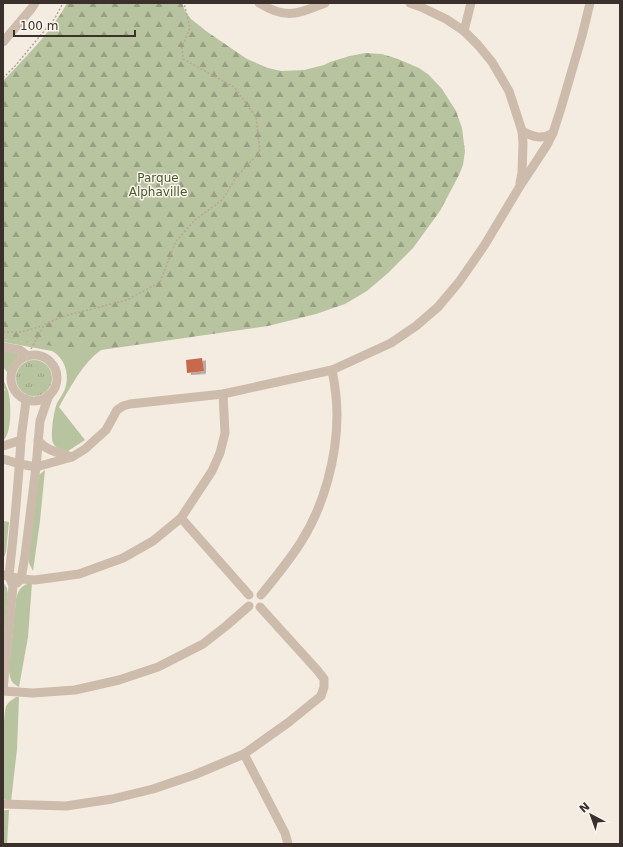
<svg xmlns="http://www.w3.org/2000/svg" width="623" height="847" font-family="'DejaVu Sans',sans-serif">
  <defs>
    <pattern id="forest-firs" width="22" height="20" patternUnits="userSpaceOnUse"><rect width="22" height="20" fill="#b8c4a0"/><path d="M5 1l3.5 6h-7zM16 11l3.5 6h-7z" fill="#97a083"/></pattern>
    <pattern id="park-tufts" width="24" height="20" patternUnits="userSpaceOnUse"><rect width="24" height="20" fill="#b8c4a0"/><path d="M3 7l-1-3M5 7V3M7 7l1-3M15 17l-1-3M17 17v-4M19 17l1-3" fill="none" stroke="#97a083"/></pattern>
    <filter id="shadow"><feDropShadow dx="4" dy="2.5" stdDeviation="0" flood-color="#0004"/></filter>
  </defs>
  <rect width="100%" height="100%" fill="#f4ebe1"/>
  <g fill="#b8c4a0">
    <path d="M3,339L95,350H101C82,364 71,386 59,407L85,440L68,451H66L57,448C55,446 54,445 53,443C50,434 54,411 57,403C60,398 63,394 65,389C70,375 65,358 52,351L3,342Z"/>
    <polygon points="3,351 19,354 8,373 3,367"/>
    <path d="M3,380C6,385 8,390 9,395C11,406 12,433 3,441V392L5,390L3,386Z"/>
    <polygon points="45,470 40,521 33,571 29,563 29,556 39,475"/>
    <polygon points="3,521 9,522 6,552 3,560"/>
    <polygon points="3,582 7,588 8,594 3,646"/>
    <path d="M32,583L28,637L19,687C11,683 10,679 9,670L16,599C18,590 22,584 32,583Z"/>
    <polygon points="16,697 19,697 17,749 11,802 7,801 3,798 3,732 5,711 6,706 9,702"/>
    <polygon points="6,810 9,810 7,844 3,844 3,811"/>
  </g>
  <path fill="url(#forest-firs)" d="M67,3H182L185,11L191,19L206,31L247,59L268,68L281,71L304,70L324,65L330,62L350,56L365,53L382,54L398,59L419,68L429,75L442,89L456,111L462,128L464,144L465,151L463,165L459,175L440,211L413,248L388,273L367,291L345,304L316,314L268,326L101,350H77L41,344L3,339V81C25,58 52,31 67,3Z"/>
  <circle fill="url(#park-tufts)" cx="34" cy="378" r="18"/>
  <polygon fill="#c8694b" filter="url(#shadow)" points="202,358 204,371 187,373 186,360"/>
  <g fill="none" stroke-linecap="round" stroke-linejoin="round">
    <g stroke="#b9a596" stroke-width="1.5" stroke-dasharray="2 2" stroke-linecap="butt">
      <polyline points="3,78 15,66 55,18 63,3"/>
      <polyline points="3,332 21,332 42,326"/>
      <polyline points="31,349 44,325 61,317 127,300 160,282 176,241 195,220 222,200 237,176 260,152 256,117 234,87 183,59 182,47 190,28 184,3"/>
    </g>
    <g stroke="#cdbbac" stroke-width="9">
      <path d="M259,3C287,20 297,14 325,3"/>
      <polyline points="410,3 421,7 446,19 464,31 478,45 492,62 509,91 522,131 523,143 522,173 520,183"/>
      <polyline points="464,31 471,3"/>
      <polyline points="3,42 31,9 35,3"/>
      <path d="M522,131C533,137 542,140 553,133"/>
      <polyline points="3,347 20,350 28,356"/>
      <circle cx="34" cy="378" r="23"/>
      <path d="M38,440C46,451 60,453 72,457"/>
      <polyline points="3,446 21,440"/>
      <polyline points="3,459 20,464 36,467 72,457 85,449 106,430 117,410 123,406 130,404 223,394 332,370 391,343 416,326 438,307 459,282 484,246 520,186 547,145 553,133 561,108 582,36 590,3"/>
      <polyline points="181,518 249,595"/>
      <polyline points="3,575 21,579 35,580 79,574 123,558 153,541 181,518 212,471 220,453 225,433 223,394"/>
      <polyline points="17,583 21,579 25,556 36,467 40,421 49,395"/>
      <path d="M261,595C275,578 289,561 301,542C324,506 337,457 337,415C337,400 335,385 332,370"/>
      <path d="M3,690L13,586L9,576C14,531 18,486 21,441C22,427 25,413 26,399"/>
      <polyline points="3,691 33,693 75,690 119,680 158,667 203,644 226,626 249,606"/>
      <polyline points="244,754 285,833 288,844"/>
      <polyline points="3,804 66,806 112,799 153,789 194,775 244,754 289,722 321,696 324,687 324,679 318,671 260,607"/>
    </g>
  </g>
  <g text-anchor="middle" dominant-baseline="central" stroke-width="3" stroke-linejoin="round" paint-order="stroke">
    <g font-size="12" fill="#4a5a2e" stroke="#fbf5ee">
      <text x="158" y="178">Parque<tspan x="158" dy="14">Alphaville</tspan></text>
    </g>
  </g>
  <rect width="623" height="847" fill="none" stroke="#3b302b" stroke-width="8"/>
  <g transform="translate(591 815) rotate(319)" stroke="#fbf5ee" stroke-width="3" paint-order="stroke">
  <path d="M0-3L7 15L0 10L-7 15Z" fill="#3b302b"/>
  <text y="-6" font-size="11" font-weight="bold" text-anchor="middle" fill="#3b302b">N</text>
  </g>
  <path d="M14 30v6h121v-6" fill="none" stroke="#3b302b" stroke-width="2"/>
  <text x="20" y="30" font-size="12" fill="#3b302b" stroke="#fbf5ee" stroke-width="3" paint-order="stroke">100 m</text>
</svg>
